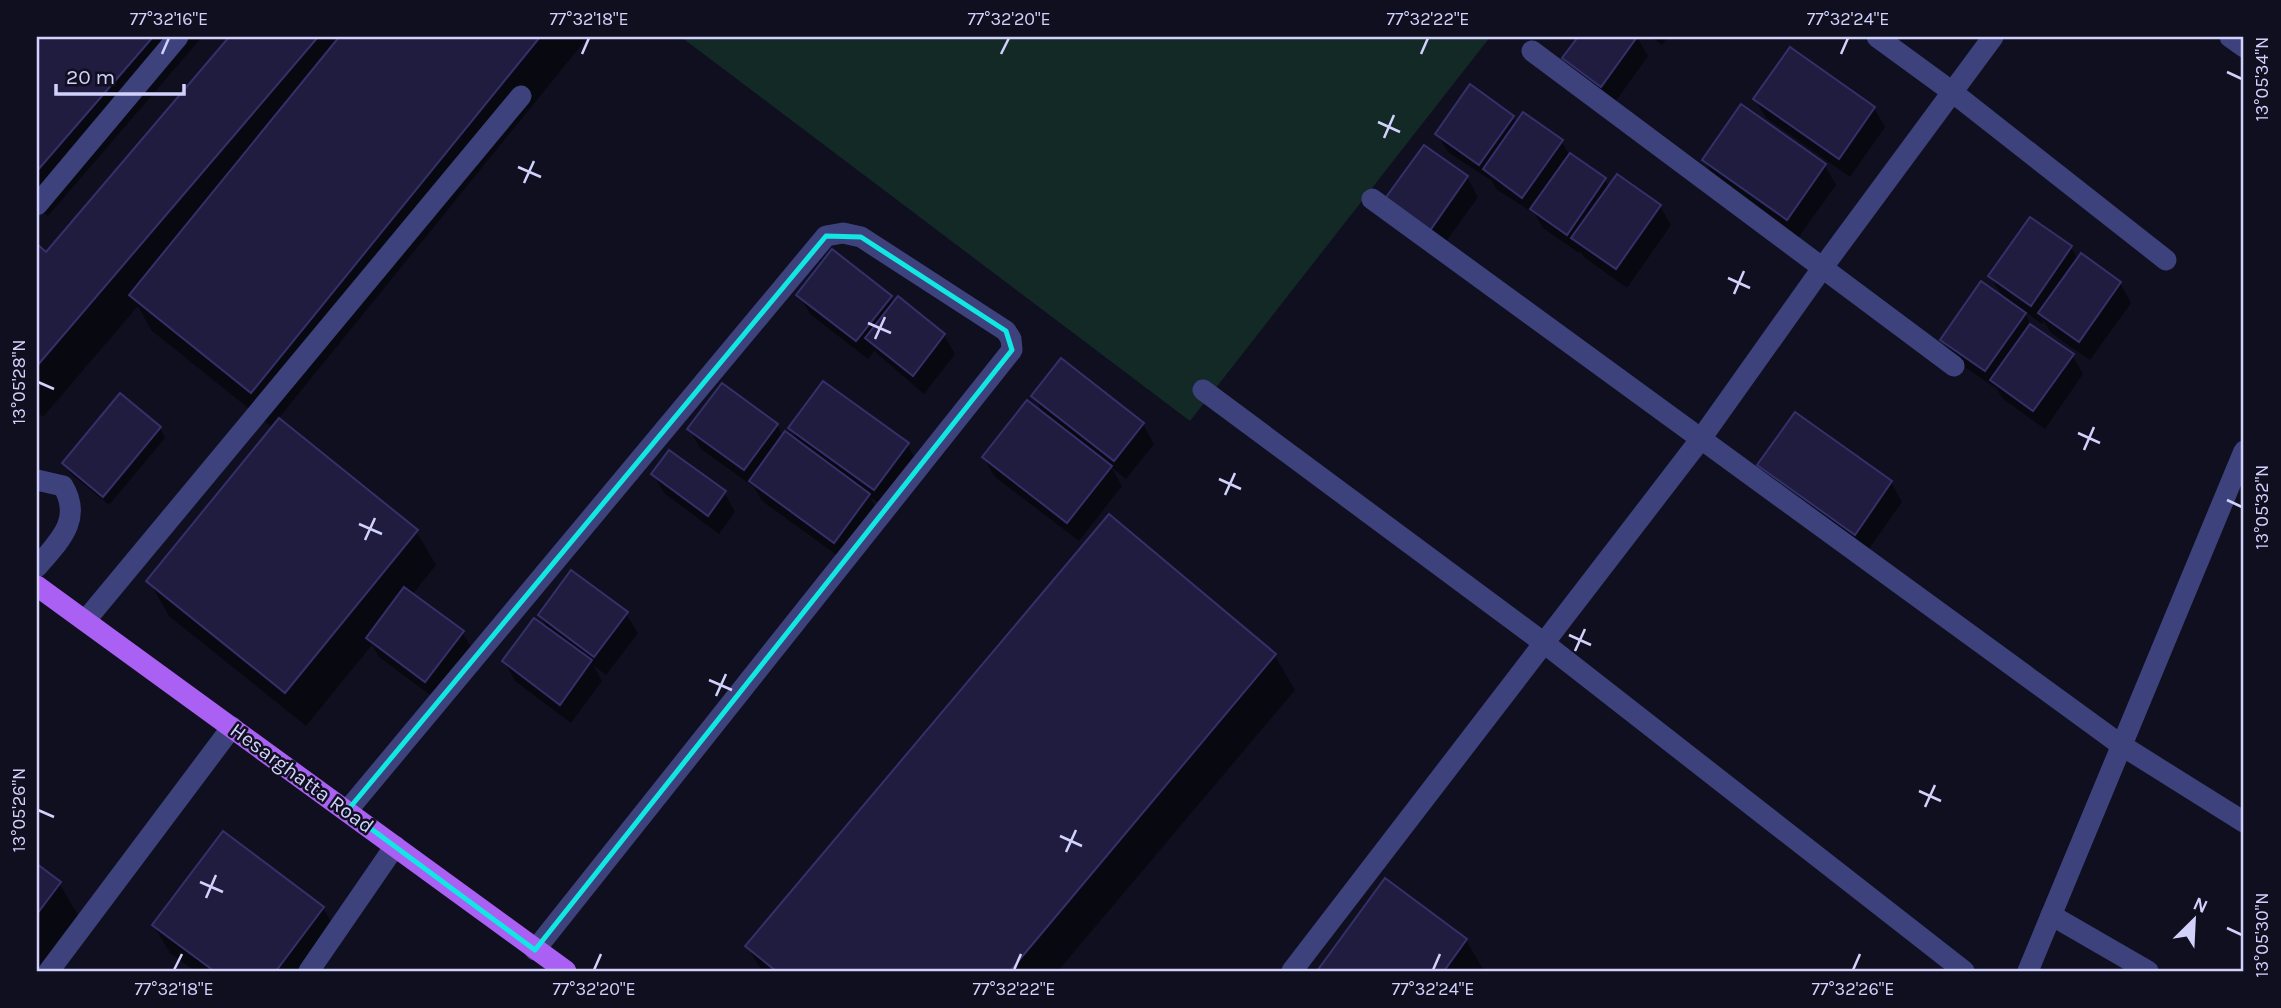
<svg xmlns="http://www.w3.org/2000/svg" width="2281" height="1008" font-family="Karla,sans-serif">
  <rect width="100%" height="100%" fill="#0f0f20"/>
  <polygon fill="#122926" points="681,37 1490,37 1190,421"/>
  <g fill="#0007">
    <polygon points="37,37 202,37 48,216 37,207"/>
    <polygon points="231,37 588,37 278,419 416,531 436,565 412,595 462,632 474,652 437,700 379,657 372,645 306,726 169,616 149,581 273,428 151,330 138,306 43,417 37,412 37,246 46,254"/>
    <polygon points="1580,37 1637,37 1648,56 1613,105 1576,78 1564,59"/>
    <polygon points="1651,37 1668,37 1662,45"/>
    <polygon points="1755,99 1874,108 1885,127 1850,177 1766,118"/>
    <polygon points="1741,106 1825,166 1836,185 1798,238 1715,179 1704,160"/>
    <polygon points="1513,117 1517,124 1562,142 1570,156 1605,179 1609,187 1660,206 1671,225 1627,288 1584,257 1580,251 1579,253 1543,228 1535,214 1496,189 1492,181 1449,153 1437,134"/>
    <polygon points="1424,147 1467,177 1478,197 1440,250 1386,200"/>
    <polygon points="2031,219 2071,247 2078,260 2120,283 2131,303 2090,360 2051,333 2044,321 2042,324 2023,310 2033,328 2072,355 2083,374 2045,429 2003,399 1997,389 1953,359 1942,340 2004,299 1990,276"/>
    <polygon points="799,295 890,297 894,304 944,335 955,354 924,394 874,351 868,359 810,314"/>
    <polygon points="1034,396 1143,424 1154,444 1126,479 1111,467 1122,486 1079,541 995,477 984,458 1045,417"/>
    <polygon points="777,425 783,437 800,444 790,428 907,444 918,464 886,508 870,497 880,514 845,561 762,501 754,487 701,449 689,429"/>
    <polygon points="160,428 165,438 109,505 70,473 64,463"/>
    <polygon points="1759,466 1891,482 1902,502 1866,553 1770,485"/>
    <polygon points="653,474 724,492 735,512 719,534 664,493"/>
    <polygon points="626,614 638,633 606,675 593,665 602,681 571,723 515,681 504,661 549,631 540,615"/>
    <polygon points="1275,656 1295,690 1058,971 762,971 747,946"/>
    <polygon points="37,866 59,883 79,917 39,971 37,971"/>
    <polygon points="1385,881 1466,940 1484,971 1319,971"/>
    <polygon points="323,908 339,936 313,971 195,971 170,953 154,926"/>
  </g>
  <g fill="#1f1c40" stroke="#34306a" stroke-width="2">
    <polygon points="40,37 153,37 37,171 37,41"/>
    <polygon points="229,37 318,37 37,366 37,244 46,252"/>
    <polygon points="339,37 540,37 251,393 129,295"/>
    <polygon points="1578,37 1637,37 1601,87 1562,58"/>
    <polygon points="1790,47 1875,107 1839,159 1753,99"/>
    <polygon points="1470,84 1514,116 1479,165 1435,134"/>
    <polygon points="1741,104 1826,164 1787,220 1702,160"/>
    <polygon points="1523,112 1563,140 1522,198 1483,169"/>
    <polygon points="1424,145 1468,176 1429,232 1384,200"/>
    <polygon points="1570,153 1606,178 1567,235 1530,209"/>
    <polygon points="1617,174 1661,205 1616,269 1571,238"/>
    <polygon points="2030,217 2072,246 2031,306 1988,276"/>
    <polygon points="832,249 892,296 856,341 796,295"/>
    <polygon points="2081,253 2121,282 2079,342 2038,313"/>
    <polygon points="1981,281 2026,313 1985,371 1940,340"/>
    <polygon points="898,296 945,334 913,376 865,338"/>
    <polygon points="2030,324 2074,354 2033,411 1990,380"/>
    <polygon points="1061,358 1144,423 1114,461 1031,396"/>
    <polygon points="823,381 909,443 874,490 788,428"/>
    <polygon points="722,383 778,424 744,470 687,429"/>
    <polygon points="120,393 161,427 103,497 62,463"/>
    <polygon points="1027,400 1112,466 1067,523 982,457"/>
    <polygon points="1795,412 1892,481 1855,535 1757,465"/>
    <polygon points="279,418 418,530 285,693 146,581"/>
    <polygon points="785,431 870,494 834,543 749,481"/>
    <polygon points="669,450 726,491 708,516 651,474"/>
    <polygon points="1109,514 1276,654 1010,971 776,971 745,946"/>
    <polygon points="571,570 628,612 594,657 538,615"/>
    <polygon points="404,587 464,631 425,682 366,638"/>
    <polygon points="534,618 592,660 560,705 502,661"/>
    <polygon points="223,831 324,907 276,971 214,971 152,925"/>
    <polygon points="37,864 61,882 37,914"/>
    <polygon points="1385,878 1467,939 1444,971 1317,971"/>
  </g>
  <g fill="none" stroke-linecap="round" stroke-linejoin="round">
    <g stroke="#3d427c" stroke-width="21">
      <polyline points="1877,37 1951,91 2166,260"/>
      <polyline points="2230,37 2244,47"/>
      <polyline points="1532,51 1954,366"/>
      <polyline points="1372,199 2121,745 2244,822"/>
      <polyline points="37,205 178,37"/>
      <polyline points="1203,390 1544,643 1964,971"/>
      <path d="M37,480L63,486C83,520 59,541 37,567"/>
      <polyline points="85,621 521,96"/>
      <polyline points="347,811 826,236 843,233 861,237 1006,331 1011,339 1012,350 535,950"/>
      <polyline points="2051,915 2148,971"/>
      <polyline points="49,971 232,727"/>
      <polyline points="309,971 395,846"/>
      <polyline points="1292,971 1700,440 1823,267 1993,37"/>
      <polyline points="2028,971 2244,451"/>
    </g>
    <polyline stroke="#aa60f3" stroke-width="21" points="37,586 566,971"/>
  </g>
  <path fill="none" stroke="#11e7e3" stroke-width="5" stroke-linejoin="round" d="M826,236L861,237L1006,331L1012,350L535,950L347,811Z"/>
  <path fill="none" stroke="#d1d1fc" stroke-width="2.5" d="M162,54L169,38M582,54L589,38M1001,54L1009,38M1421,54L1428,38M1841,54L1848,38M2227,72L2242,79M1378,122L1400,132M1384,138L1394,115M518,167L541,177M524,183L534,161M1728,278L1750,288M1734,294L1744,271M868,323L891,333M875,339L885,317M38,382L54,389M2078,433L2100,443M2084,450L2094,427M1219,479L1241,489M1225,495L1235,473M2227,500L2242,507M359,524L382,534M365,540L375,518M1569,635L1591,645M1575,651L1585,629M709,680L732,690M716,696L726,674M1919,791L1941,801M1925,807L1935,785M38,810L54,817M1060,836L1082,846M1066,852L1076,830M200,882L223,892M206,898L216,875M2227,928L2242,935M174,970L182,954M594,970L601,954M1014,970L1021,954M1433,970L1440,954M1853,970L1860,954"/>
  <g text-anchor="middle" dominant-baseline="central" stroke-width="5" stroke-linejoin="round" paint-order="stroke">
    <g font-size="21" fill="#d1d1fc" stroke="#0f0f20">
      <text transform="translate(302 778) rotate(36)">Hesarghatta Road</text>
    </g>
  </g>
  <rect width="2281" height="1008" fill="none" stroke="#0f0f20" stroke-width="77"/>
  <g transform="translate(2194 920) rotate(24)" stroke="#0f0f20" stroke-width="5" paint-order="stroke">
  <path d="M0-5L12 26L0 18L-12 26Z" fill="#d1d1fc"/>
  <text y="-10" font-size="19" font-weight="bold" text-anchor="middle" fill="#d1d1fc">N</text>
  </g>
  <path d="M56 84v10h128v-10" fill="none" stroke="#d1d1fc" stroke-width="3.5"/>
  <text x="66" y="84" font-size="21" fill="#d1d1fc" stroke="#0f0f20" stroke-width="5" paint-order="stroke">20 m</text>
  <rect x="38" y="38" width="2204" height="932" fill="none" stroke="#d1d1fc" stroke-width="2.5"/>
  <g font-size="18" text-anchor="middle" fill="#d1d1fc">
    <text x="169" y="25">77°32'16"E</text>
    <text x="589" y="25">77°32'18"E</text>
    <text x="1009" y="25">77°32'20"E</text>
    <text x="1428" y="25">77°32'22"E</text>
    <text x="1848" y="25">77°32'24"E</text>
    <text transform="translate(2262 79) rotate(-90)" y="6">13°05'34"N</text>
    <text transform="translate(19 382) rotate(-90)" y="6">13°05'28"N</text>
    <text transform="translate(2262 507) rotate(-90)" y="6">13°05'32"N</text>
    <text transform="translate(19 810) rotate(-90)" y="6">13°05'26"N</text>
    <text transform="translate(2262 935) rotate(-90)" y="6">13°05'30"N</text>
    <text x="174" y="995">77°32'18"E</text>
    <text x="594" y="995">77°32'20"E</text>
    <text x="1014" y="995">77°32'22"E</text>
    <text x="1433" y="995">77°32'24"E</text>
    <text x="1853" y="995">77°32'26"E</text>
  </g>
</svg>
